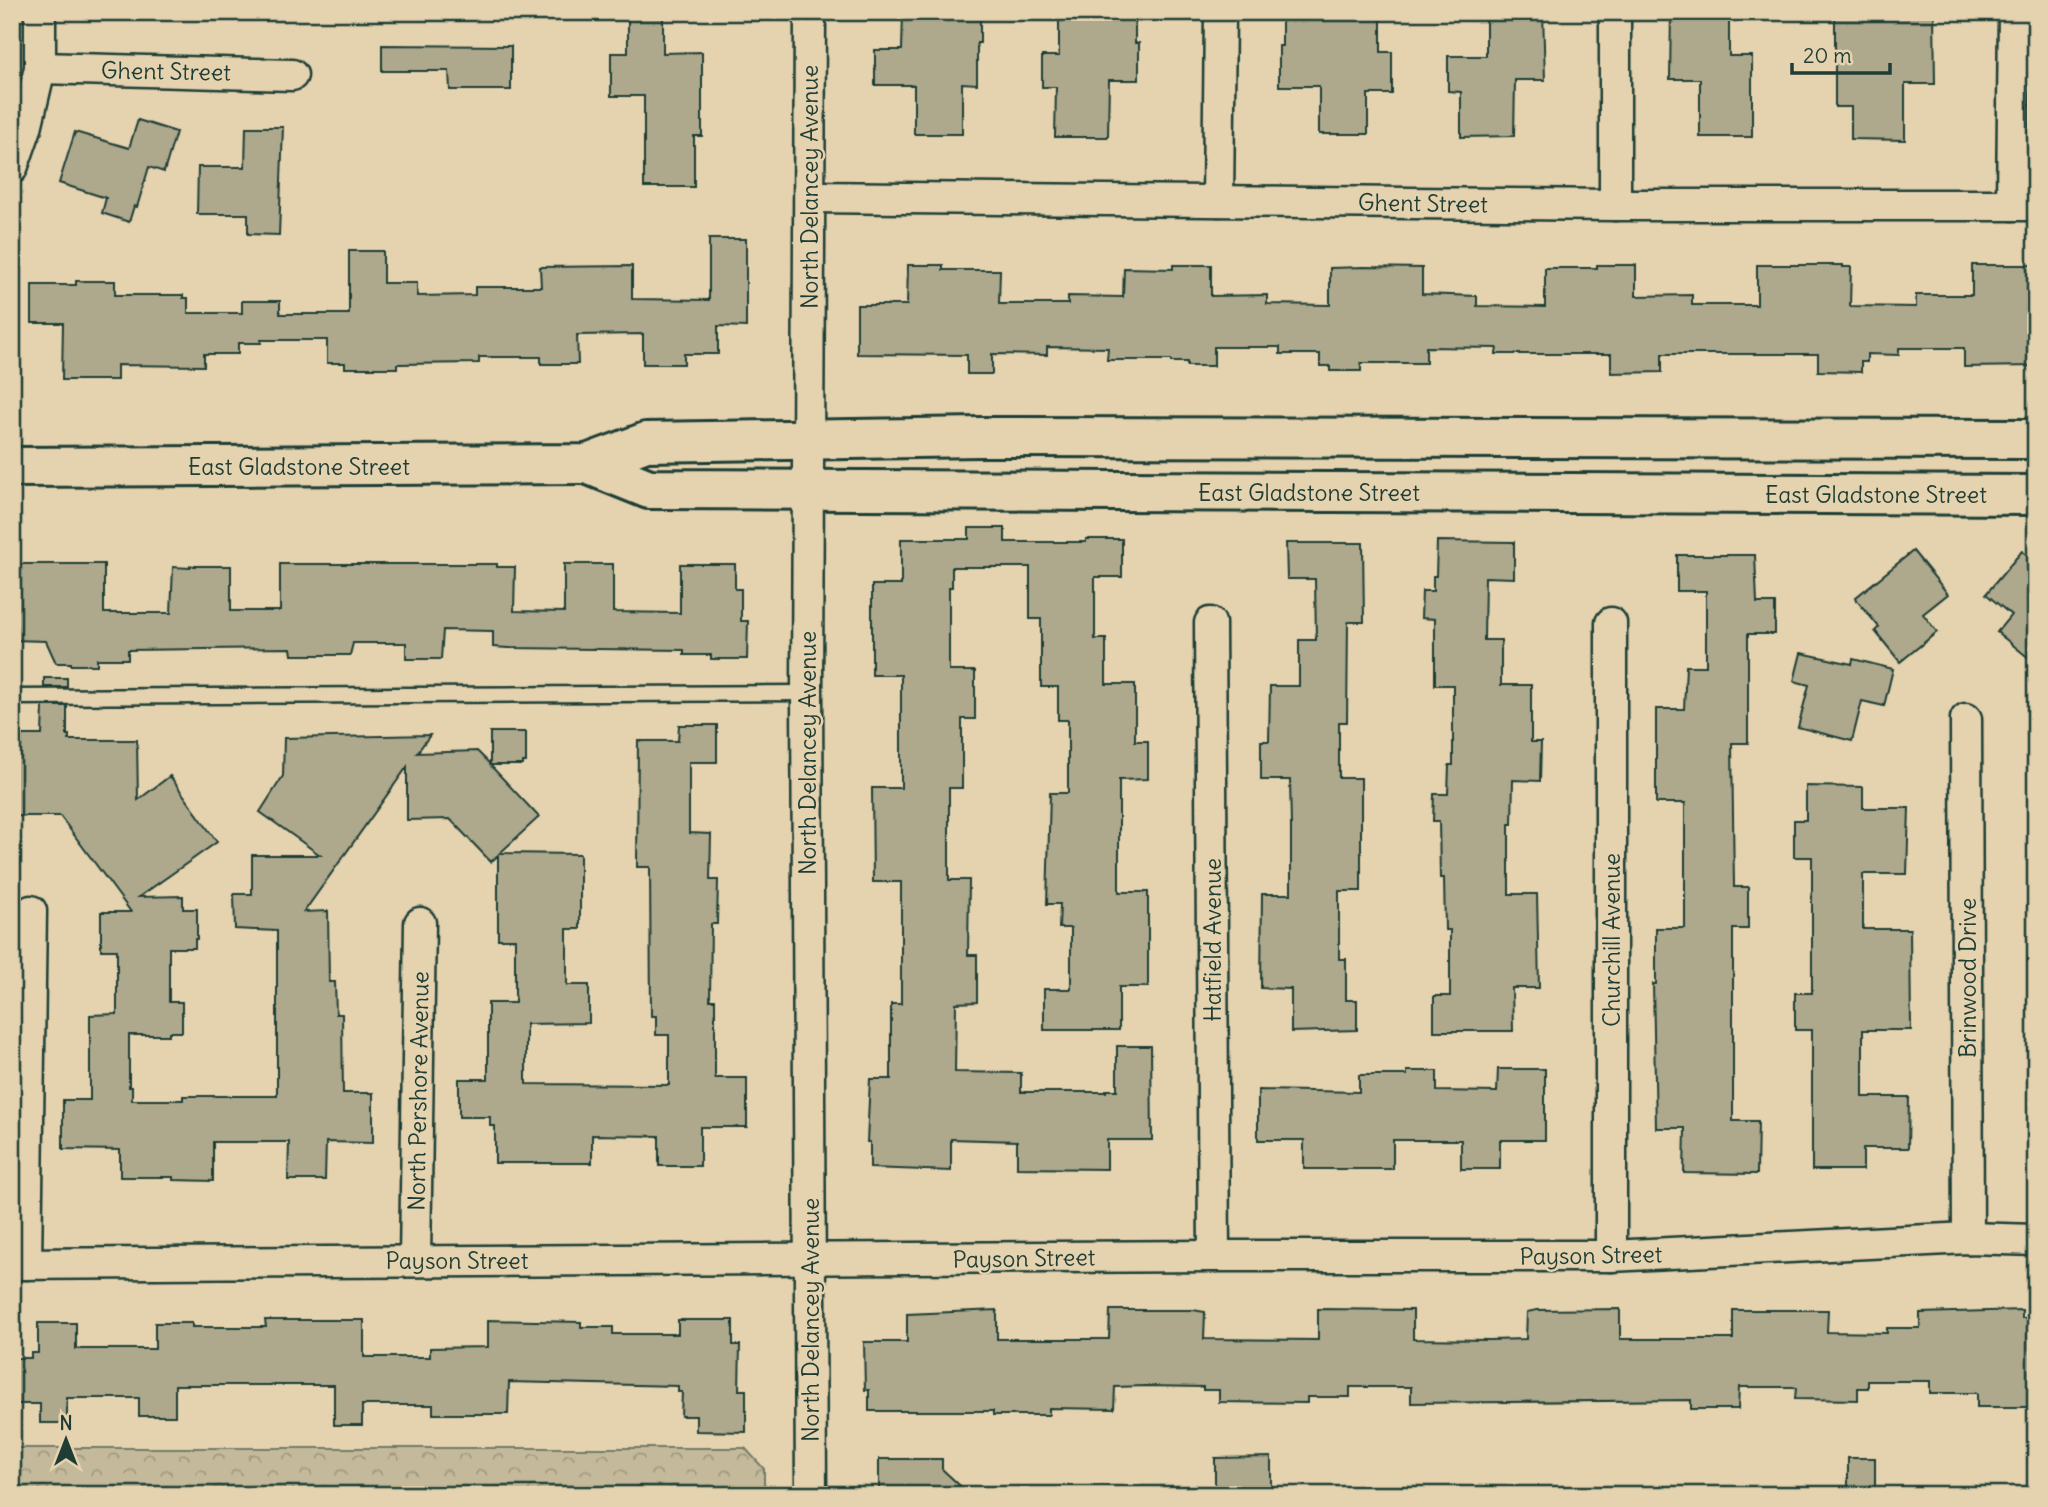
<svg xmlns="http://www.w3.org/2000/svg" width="2048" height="1507" font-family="Delius,sans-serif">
  <defs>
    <pattern id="forest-crowns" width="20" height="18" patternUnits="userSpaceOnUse" patternTransform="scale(1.75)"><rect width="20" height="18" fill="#c4ba9b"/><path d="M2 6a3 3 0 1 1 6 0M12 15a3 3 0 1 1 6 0" fill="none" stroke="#9f987f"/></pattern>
  </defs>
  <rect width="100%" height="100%" fill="#e5d3b0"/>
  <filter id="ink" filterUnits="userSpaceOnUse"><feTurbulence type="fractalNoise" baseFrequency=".0143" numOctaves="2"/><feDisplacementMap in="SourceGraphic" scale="14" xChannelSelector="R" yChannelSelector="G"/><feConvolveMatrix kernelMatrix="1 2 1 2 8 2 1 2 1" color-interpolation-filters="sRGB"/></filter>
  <g filter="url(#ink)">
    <polygon fill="url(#forest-crowns)" stroke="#727c68" stroke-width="2" points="12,1448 745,1448 764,1469 764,1495 12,1495"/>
    <g fill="#aea98d" stroke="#1f3d34" stroke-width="2">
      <polygon points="628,12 663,12 663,53 702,52 702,136 694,136 694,187 644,187 644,96 611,96 611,53 628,53"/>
      <polygon points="903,12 956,12 956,15 980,15 980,43 977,43 977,84 962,83 962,134 914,134 914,85 875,85 875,50 902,50"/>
      <polygon points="1059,12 1135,12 1135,43 1139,43 1139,80 1109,80 1108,137 1055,137 1056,87 1042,87 1042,56 1059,56"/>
      <polygon points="1282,12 1381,12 1381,52 1392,52 1392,94 1368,94 1368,134 1319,134 1319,86 1279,86 1279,46 1282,46"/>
      <polygon points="1486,12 1543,12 1545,80 1515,80 1514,136 1461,137 1461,92 1448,91 1448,56 1486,56"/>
      <polygon points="1671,12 1729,12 1729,56 1752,56 1752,137 1700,137 1700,79 1670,79"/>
      <polygon points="1835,12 1934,12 1935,84 1905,84 1905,140 1851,139 1851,107 1835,107"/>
      <polygon points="382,45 511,46 511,90 450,90 449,71 382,71"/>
      <polygon points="138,120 176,132 164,172 149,167 137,207 134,206 129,222 102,213 106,198 59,183 75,132 129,148"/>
      <polygon points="246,127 283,127 279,235 248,234 248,214 197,214 198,167 245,167"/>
      <polygon points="709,239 746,239 746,327 718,326 718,354 684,354 684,364 643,364 643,334 577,335 578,364 541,364 541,357 479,357 479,363 397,364 397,368 345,368 345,363 327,363 327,340 261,340 261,343 238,343 238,354 204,354 204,366 117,365 117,380 62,380 63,323 32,323 32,285 76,285 76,281 115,281 115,295 183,295 183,298 188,298 188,313 242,313 242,301 280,301 280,314 349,314 349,251 383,251 383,283 417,283 417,296 475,295 475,287 541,287 540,267 632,266 632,299 709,300"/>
      <polygon points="908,265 943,265 943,270 1000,270 999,304 1068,304 1068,296 1123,297 1124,268 1173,269 1173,265 1211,265 1211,296 1267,295 1267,304 1330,305 1330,268 1364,267 1422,268 1422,294 1477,296 1477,306 1545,307 1545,268 1597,268 1597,265 1636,265 1636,296 1692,295 1692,305 1757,305 1757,265 1843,265 1843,267 1851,267 1850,306 1916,307 1916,295 1972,295 1972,265 2036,265 2036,366 1964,367 1964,348 1899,348 1899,355 1867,354 1867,362 1861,362 1861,372 1818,371 1818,354 1662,354 1662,372 1611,373 1611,354 1496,354 1497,348 1426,347 1426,363 1361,363 1361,371 1330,371 1330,366 1320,366 1320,354 1280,354 1280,347 1214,347 1214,366 1187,366 1187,362 1171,362 1171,360 1107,360 1108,348 1047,347 1047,355 992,354 992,374 967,374 967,355 857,354 857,305 907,305"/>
      <polygon points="969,528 1005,528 1005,542 1086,542 1086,539 1122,539 1122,577 1095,577 1095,639 1106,639 1106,684 1135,684 1135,741 1148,741 1148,779 1119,780 1119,892 1148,892 1148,987 1119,987 1119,1030 1044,1030 1044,989 1071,989 1071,928 1059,928 1060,904 1047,904 1050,793 1068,793 1068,720 1058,720 1058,687 1041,687 1041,619 1030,619 1030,567 952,567 952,587 949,587 949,671 975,671 975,719 962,719 962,788 949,788 949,880 969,880 968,955 977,955 977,1002 956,1003 955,1072 1021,1073 1021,1092 1106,1092 1106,1090 1117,1090 1117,1046 1151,1046 1152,1140 1107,1140 1107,1169 1017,1168 1017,1141 951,1139 951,1171 870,1168 870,1142 867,1142 870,1079 891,1079 891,1004 901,1004 901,882 873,882 872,788 901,788 901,675 872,675 872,585 901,585 901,539 969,539"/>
      <polygon points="1437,541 1514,542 1514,578 1485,577 1484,640 1501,640 1501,685 1531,685 1531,742 1541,742 1540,781 1513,780 1512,824 1509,824 1509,894 1537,894 1539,988 1512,988 1513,1031 1434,1031 1434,996 1450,996 1450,930 1445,930 1444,878 1440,878 1439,821 1433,821 1434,794 1448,794 1449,765 1453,765 1453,685 1435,685 1435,619 1421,618 1422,591 1433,591 1433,576 1436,576"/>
      <polygon points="1286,543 1363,543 1364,622 1348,622 1347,722 1339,722 1339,778 1361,778 1361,891 1339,891 1339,959 1346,959 1346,1000 1357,1000 1357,1030 1291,1032 1291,989 1261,988 1262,894 1291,894 1291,826 1290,780 1261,780 1261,741 1269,741 1270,686 1299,686 1299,640 1316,640 1315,579 1287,579"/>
      <polygon points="1913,551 1948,594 1923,614 1937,632 1900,662 1875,631 1879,627 1855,598"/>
      <polygon points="2022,551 2036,562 2036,664 1997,632 2011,615 1986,594"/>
      <polygon points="1677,555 1755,555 1757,603 1775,603 1775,634 1748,634 1748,743 1732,743 1734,887 1748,887 1748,929 1733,929 1733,1121 1758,1121 1757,1174 1684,1173 1685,1128 1656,1128 1653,984 1656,984 1656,928 1685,928 1685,803 1656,803 1656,709 1684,709 1686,666 1706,666 1706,591 1677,591"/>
      <polygon points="12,564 104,564 104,613 171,613 173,567 190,568 190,566 231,566 231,611 280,611 280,564 497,564 497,567 515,567 514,611 564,612 564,564 613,564 613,612 680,613 680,564 735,564 735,589 741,589 741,621 748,621 747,659 711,659 711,655 684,655 684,650 508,648 493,647 493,631 443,630 441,659 406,659 406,643 353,643 350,655 292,655 291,648 128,650 128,659 97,659 97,665 71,665 71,663 56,663 46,641 12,640"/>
      <polygon points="1801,653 1852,664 1853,659 1893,669 1884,706 1862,701 1852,741 1798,727 1809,685 1794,681"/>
      <rect x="44" y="678" width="23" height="9"/>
      <polygon points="43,706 67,706 67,735 69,735 69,740 137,740 138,800 170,776 217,842 139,897 183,896 183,909 197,909 197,939 195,939 195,948 169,948 169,1002 182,1002 182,1032 169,1032 169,1035 129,1035 129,1087 132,1087 132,1100 183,1100 183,1096 277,1096 277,931 235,929 234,894 252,894 252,855 320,855 260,812 283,776 284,738 430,735 417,753 477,751 490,764 490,732 526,732 526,762 523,762 523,765 490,765 539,817 500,853 580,854 580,929 567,929 567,985 589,985 589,1023 526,1024 526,1084 669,1085 669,1035 656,1035 656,1016 651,1016 650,867 637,867 638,741 678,741 679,725 717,725 717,762 689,762 689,833 711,834 710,880 718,880 717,924 711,924 710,1000 715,1000 715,1078 747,1078 747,1127 700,1127 700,1166 659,1166 659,1136 592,1135 592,1163 495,1163 495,1126 490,1126 490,1117 459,1117 459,1079 488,1079 488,1003 515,1003 515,939 498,939 498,855 491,862 450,819 407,820 407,767 304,912 328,911 329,982 335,982 336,1014 342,1014 343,1093 373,1093 373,1143 326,1142 325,1180 288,1180 289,1142 213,1142 213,1181 173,1180 173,1177 120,1177 120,1150 63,1149 63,1100 90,1100 90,1015 117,1014 117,950 101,950 101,912 131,912 60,816 12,816 13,735 42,735"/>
      <polygon points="1806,786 1863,787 1863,808 1909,808 1907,874 1863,874 1863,929 1910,929 1911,1030 1863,1030 1863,1097 1909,1097 1908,1148 1863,1148 1863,1170 1812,1170 1812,1030 1795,1030 1795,993 1812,993 1812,857 1794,857 1794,820 1806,820"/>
      <polygon points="1498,1069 1545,1069 1545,1140 1500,1140 1500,1169 1461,1169 1461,1140 1393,1140 1393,1169 1304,1169 1304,1140 1258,1140 1258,1090 1359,1092 1359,1075 1407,1075 1407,1071 1437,1071 1437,1091 1497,1092"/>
      <polygon points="1318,1309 1413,1310 1413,1339 1490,1340 1526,1339 1527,1312 1537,1310 1620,1309 1620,1339 1733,1339 1733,1310 1828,1310 1827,1332 1887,1333 1887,1328 1920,1328 1920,1313 2022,1310 2022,1318 2034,1318 2036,1407 1977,1407 1977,1393 1930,1393 1930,1381 1868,1381 1868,1388 1858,1388 1858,1400 1795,1399 1796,1388 1793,1387 1739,1387 1738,1409 1691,1409 1691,1400 1411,1403 1411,1387 1350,1387 1350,1397 1307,1397 1307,1403 1219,1402 1219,1390 1203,1390 1203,1387 1146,1386 1115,1387 1114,1409 1049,1408 1049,1415 993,1415 993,1411 869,1411 869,1390 865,1390 864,1342 907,1342 907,1314 997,1310 997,1339 1109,1339 1110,1310 1193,1310 1205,1312 1204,1339 1318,1340"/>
      <polygon points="265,1320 364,1320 364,1357 430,1357 430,1348 488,1347 488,1320 581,1322 581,1327 613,1327 613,1334 678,1334 678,1320 733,1320 733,1345 740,1345 739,1390 746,1390 746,1432 696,1431 696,1416 681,1416 682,1392 678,1392 678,1386 509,1382 508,1414 433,1414 433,1405 362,1405 362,1425 334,1425 334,1385 175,1385 175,1416 139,1416 139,1398 67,1398 67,1423 40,1423 40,1404 12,1404 12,1358 31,1358 31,1353 38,1353 38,1323 76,1323 76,1349 155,1349 155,1323 192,1323 192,1327 266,1327"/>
      <polygon points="1271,1457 1271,1495 1215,1495 1215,1458"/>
      <rect x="1848" y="1458" width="27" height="37"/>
      <polygon points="879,1459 942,1459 942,1469 970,1495 879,1495"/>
    </g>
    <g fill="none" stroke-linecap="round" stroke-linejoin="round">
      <g stroke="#1f3d34" stroke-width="19">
        <polyline id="lane" points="12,697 807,693"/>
      </g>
      <g stroke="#1f3d34" stroke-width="35">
        <g id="street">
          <polyline points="810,12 807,693 811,1495"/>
          <polyline points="40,68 292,75"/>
          <polyline points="12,168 26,128 40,68 40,12"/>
          <polyline points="810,197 1615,205 2036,205"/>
          <polyline points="1218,201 1220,12"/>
          <polyline points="1615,205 1615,12"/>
          <polyline points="2012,205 2014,12"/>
          <polyline points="1210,623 1214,1256"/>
          <polyline points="1966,719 1968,1238"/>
          <polyline points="1611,1256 1611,623"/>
          <polyline points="415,1260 420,923"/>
          <polyline points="12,1264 1214,1256 1611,1256 1968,1238 2036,1240"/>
          <polyline points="26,1264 31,911"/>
        </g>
      </g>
      <g stroke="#1f3d34" stroke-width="44">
        <g id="secondary">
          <polyline points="587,464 649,489 2036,495"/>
          <polyline points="12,467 587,464 646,442 981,437 2036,439"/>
        </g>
      </g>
      <use href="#lane" stroke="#e5d3b0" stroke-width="14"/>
      <use href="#street" stroke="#e5d3b0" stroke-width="30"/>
      <use href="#secondary" stroke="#e5d3b0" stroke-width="38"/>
    </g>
  </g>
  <g text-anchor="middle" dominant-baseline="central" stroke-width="5" stroke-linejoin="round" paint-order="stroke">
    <g font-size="23" fill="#1f3d34" stroke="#e5d3b0">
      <text transform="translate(166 71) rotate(1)">Ghent Street</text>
      <text transform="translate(809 187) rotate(-90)">North Delancey Avenue</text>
      <text transform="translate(1423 203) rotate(1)">Ghent Street</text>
      <text x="299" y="466">East Gladstone Street</text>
      <text x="1309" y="492">East Gladstone Street</text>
      <text x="1876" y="494">East Gladstone Street</text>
      <text transform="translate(807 753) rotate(-90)">North Delancey Avenue</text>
      <text transform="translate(1212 940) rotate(-90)">Hatfield Avenue</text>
      <text transform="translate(1611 940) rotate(-90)">Churchill Avenue</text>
      <text transform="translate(1967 978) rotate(-90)">Brinwood Drive</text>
      <text transform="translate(418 1091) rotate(-89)">North Pershore Avenue</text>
      <text transform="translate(1591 1255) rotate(-1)">Payson Street</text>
      <text transform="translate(1024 1258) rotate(-1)">Payson Street</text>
      <text x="457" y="1260">Payson Street</text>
      <text transform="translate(810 1320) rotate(-90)">North Delancey Avenue</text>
    </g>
  </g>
  <rect width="2048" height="1507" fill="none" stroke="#e5d3b0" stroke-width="42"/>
  <rect x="21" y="21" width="2006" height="1465" fill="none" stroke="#1f3d34" stroke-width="2.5" filter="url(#ink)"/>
  <g transform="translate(66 1440)" stroke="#e5d3b0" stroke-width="5" paint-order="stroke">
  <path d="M0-5L12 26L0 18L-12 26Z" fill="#1f3d34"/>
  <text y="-10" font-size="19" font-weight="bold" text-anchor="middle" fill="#1f3d34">N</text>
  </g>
  <path d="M1792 63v10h98v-10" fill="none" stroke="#1f3d34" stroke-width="3.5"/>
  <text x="1803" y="63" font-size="21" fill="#1f3d34" stroke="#e5d3b0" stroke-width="5" paint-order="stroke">20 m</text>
</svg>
